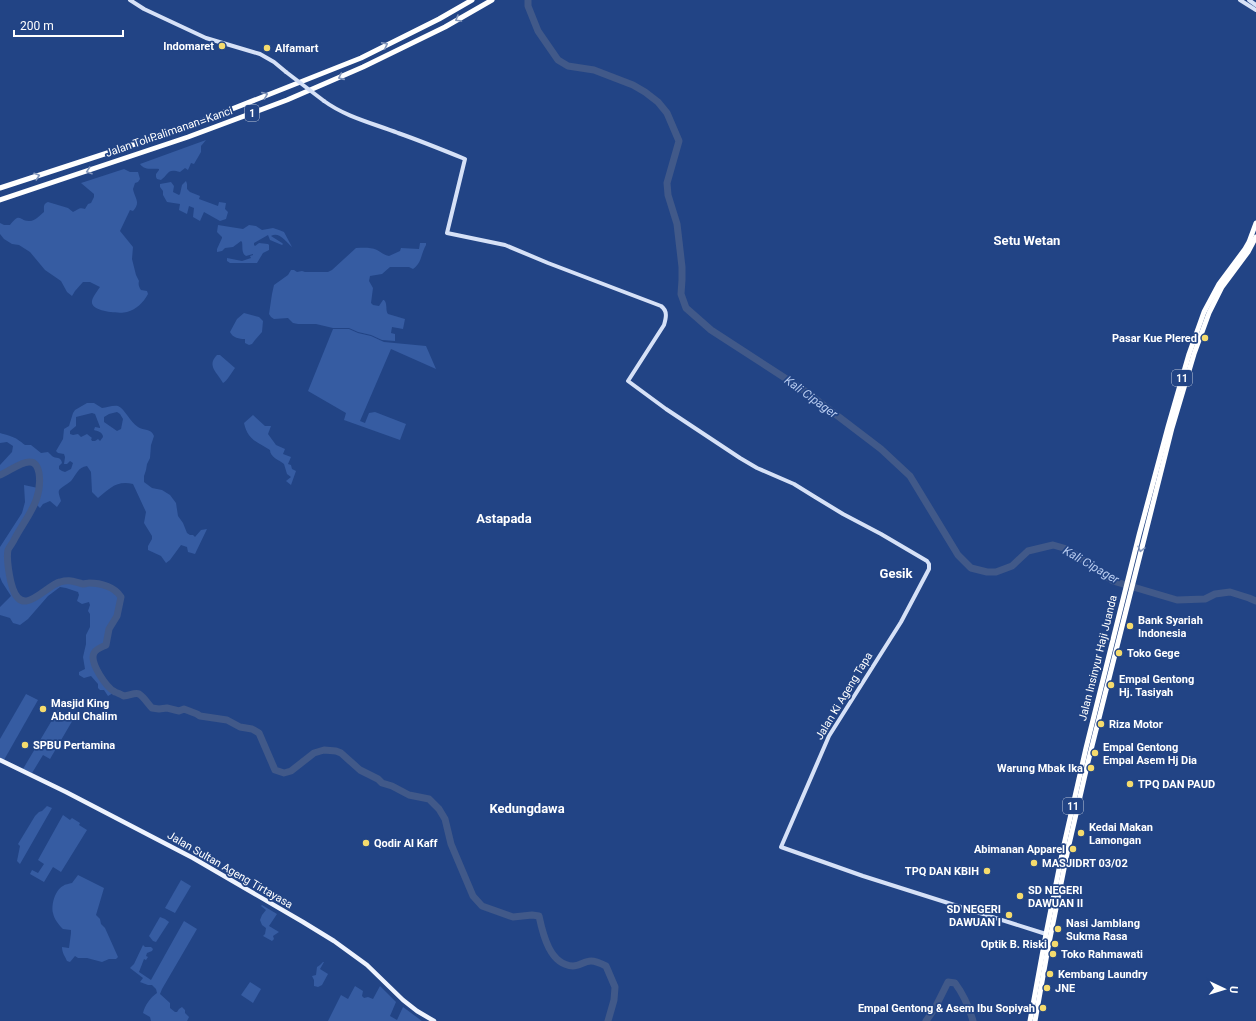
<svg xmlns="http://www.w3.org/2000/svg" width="1256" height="1021" font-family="Roboto,sans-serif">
  <rect width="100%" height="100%" fill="#224485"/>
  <g fill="#365ca2" fill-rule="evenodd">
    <path d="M206,140L201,146V152L194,164L191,163L188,170L185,168L180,172C167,168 169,174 161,180L157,179L156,177V174L159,170V169C153,168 145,171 140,164Z"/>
    <path d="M124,169L130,172H138L140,179L138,182L135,183L133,189C135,199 141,202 133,211L130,210L120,231L133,247L132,259L136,275L139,281C138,284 139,287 141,290L147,291L148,294C143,303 137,309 127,312C120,314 90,312 92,301C92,298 98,290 100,287L90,282H83L75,291L72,296L67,292L61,281L45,270L30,252L19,245L12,244L4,239L0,234V223L4,225H10C21,211 19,222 30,221C35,221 40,215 44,212C44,207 43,204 48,202L68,208L73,212C78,210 79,207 85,209L88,204L91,203L94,197V194L81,183Z"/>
    <polygon points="186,181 187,184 187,189 190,192 200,196 199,199 218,206 219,202 226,203 225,209 228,212 226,219 220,221 204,212 200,221 193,217 194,208 189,206 187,214 179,210 180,204 167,202 163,195 163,191 160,187 160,184 171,182 174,186 173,192 179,195 180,194 182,185"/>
    <path d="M218,225L243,229L249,225L256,226L262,230L273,228L279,230L284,232L292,247C286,242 279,231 271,236L282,243L283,244L282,245L270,240L268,235L254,243V245L255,246L259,243L268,244L269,245V250L263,253L257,263H230L227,261V258L242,261L251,258L250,256L253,255V254L246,256C241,253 243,247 242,242L241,241L233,247L225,248L222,251L217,252V249L222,238V237L217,232Z"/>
    <path d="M420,243H426V245C421,253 422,263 413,269L409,267H390L382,274L370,276L369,281L373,288L371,303L373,305L379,306L383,300H384C388,304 385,310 388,314L405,319L403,329L392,327L391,333L395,334V341L382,340L371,335L358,332L349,328H333L316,324H298L293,323L288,318L274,319L271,317L269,314L272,294L274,285L288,275L291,270H294L297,272L302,271L305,272H328L332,270L356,248C363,248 370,247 377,250C381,252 384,255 389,256L400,251L401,248L419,249Z"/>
    <path d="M244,313L259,317L263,321L262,332L255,340L252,344L249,345L245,343V339C239,339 233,338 230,332L237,319Z"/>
    <polygon points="333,329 349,329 358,333 371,336 384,342 426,346 436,369 391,349 360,421 365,423 369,413 375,412 406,424 400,440 344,420 346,413 308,391"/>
    <path d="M217,355H220L235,368C232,372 227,381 223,383C218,373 206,366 217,355Z"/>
    <path d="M87,403H94L102,408C107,408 112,405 118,406C125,409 130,422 138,427C144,431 151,428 154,436L151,445L150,458L147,464L146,470L144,476V482L152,488L162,490L170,495L176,503L178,516L183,523L187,533L190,535H193L195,537L201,530L207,529L195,554L188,552L187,547L181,545L170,560L166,563L161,556L148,550V546L152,539V536L144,523L146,512L133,484C117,480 110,488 98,498L92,492L91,472L87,466C78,467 76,475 71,481C68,484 63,486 60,489C57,492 60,497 61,501L57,507L50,501L43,504L40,508L36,504C38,499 40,494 41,489C43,480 41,460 29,460C19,461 9,470 0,474V465L12,452L13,446L7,442L0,443V433C13,437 14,436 25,445H31L41,453L48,452C49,453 51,455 52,456C56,459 61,456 62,463L59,466V469L62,471L65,472L71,469L73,463L70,461L67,464H64L65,457L64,454L58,453L56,451L63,439L64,429L69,426L73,413L75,410ZM117,412L120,414L123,419L121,429L117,431L104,422V417L109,414ZM92,413L95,414L100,427V428L95,427L94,430C97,431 103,432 103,437L100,441L98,439L95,441H92L91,439L92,438L87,434L81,437L78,434L73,435L70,434V431L76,426V417Z"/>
    <path d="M253,415L265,426H271L268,434L276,445L285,449L283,454L291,457L288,464L291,465L292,469L296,471L291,485L286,481L291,477L287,474L284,464C279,460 270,457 270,450C257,441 248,441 244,423Z"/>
    <path d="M24,485L38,488C35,497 32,507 27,516C23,525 7,544 7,553C6,568 10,610 33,601C40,598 47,589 55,585C68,578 72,585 84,585C97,586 112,584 120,597L115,615L108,629L105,644C101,646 95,648 92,653C86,664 105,685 113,693L108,696L104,690H100L98,688V684L91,676L84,678L79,675V672L85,669L83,657L86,644V635L90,627V614L88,611L90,605L89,602L82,604L77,601L79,595L78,592L66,588L60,587L48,596L28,619L20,625L13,623L10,618L0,615V607L11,596L2,582L0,577V547L22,513L25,502Z"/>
    <polygon points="26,694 38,700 4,760 0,758 0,739"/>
    <polygon points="58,710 74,718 50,759 43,755 32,773 23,769"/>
    <polygon points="47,806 52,808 20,864 17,861 20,846 18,844 35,816 39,812 42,811"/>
    <polygon points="63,815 70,820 72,818 80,823 79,825 87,830 61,872 53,867 44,882 30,874 32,870 38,873 44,864 38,860"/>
    <path d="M78,875L104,888L96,915L100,919L101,924L105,928L118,957L116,959H109L102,962L87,958H78L75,956L70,962L67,961C65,956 62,953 62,947L69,948L71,933V930L63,929C59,925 54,919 53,913C51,905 55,890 63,886C65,884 69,884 72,883Z"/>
    <polygon points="181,880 191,886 175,913 165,908"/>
    <polygon points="262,905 277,914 269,926 279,932 273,936 274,939 272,941 263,936 265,934 266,928 262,925 260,920 262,915 266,910 261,906"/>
    <polygon points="160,917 165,919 169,922 156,942 153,941 149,936"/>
    <path d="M184,921L197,929L162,989L160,994L170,1003V1008L175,1012H177L179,1009L182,1007L185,1010V1013L189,1017L187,1021H151L150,1017L143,1013C145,1005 150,998 157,993L156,989L152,985H148L140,982L143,978L130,968L134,964L143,945L145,947H151L153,949L152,951L147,953L146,956L148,957L146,960L144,959L139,972L151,980Z"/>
    <polygon points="323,962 324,962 320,969 328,974 322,985 318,987 314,986 314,980 312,976 316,975 317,967 320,965"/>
    <polygon points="250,982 261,989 253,1003 241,995"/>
    <polygon points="355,986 363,991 362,996 364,998 368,997 373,999 380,986 396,1002 390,1016 397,1020 403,1007 422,1021 328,1021 341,995 348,999"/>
  </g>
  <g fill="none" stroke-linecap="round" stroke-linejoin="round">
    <g stroke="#415989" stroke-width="7">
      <polyline points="528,0 528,6 538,31 558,60 568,66 594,70 633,85 645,92 658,102 667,113 679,141 667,183 668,195 677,224 682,267 682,280 681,294 686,308 711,330 805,391 881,449 910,476 958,555 971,568 987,572 996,572 1012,566 1028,551 1053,545 1067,549 1113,581 1177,600 1205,599 1215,594 1230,592 1249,598 1256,601"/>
      <path d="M0,475C8,472 22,461 30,462C36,462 38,468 39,473C43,501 26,517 14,540C13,543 9,547 8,550C6,559 10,581 13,589C23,618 45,586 60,582C70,579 74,582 83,584C84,584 88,583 89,583C101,583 115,587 121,597L117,616L109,629L106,645C102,647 96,649 94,653C89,663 107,688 115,692C118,693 122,695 124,696C129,696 135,692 139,694C144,697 148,704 152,708L159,709L167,708L179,711L184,709L197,714L200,716L227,720L240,727L252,729L259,733L275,770L284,773L291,771L314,753L324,750L336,751L341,753L360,770L378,779L382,783L392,786L409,795L429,799L439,809L445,819L451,844L473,896L482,906L513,917L532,915L539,916C543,935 550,965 573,966C579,966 585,961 591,961C596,961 602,964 606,966L615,987L614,1000L608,1021"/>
      <path d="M926,1021L935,1008L948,982L955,983C964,995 969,1007 973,1021"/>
    </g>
    <g stroke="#d6e1f7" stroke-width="4">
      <polyline points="130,0 144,9 206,38 260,54 274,62 286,72"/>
      <polyline points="1240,0 1256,10"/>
      <polyline points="1249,0 1256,5"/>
      <path d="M324,101C346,117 372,123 398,133C421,141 443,150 465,159L447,233L505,245L548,263L661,306C668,311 666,318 664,325L628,381L666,409L740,458L757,468L794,484L815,497L843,514L881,534L927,561L929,564V569L901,622L829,736L781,847L863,876L1046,934"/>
    </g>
    <polyline stroke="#eef3fe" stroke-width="4.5" points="0,760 66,792 193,858 303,922 334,941 367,965 403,1000 417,1011 434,1021"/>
    <g stroke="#fff" stroke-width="5">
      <polyline points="0,188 184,128 361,58 439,19 472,0"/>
      <polyline points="0,200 188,137 287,100 363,67 445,27 492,0"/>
      <polyline points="1030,1021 1046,934 1063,849 1086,748 1139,535 1168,427 1189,354 1204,312 1219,284 1245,249 1249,242 1256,223"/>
      <polyline points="1035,1021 1048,948 1068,849 1088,762 1172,428 1194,354 1209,313 1222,287 1248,252 1256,237"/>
    </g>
    <polyline stroke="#d6e1f7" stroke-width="4" points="286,72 324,101"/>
  </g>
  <defs><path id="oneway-chevron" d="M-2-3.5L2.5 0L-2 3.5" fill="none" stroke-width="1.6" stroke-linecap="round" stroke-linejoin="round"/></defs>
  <g stroke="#8598bc">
    <use href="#oneway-chevron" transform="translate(458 19) rotate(150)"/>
    <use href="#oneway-chevron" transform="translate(385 45) rotate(-27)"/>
    <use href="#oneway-chevron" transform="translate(341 77) rotate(156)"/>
    <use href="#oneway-chevron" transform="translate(265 95) rotate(-22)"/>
    <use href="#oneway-chevron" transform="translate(89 171) rotate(161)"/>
    <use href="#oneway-chevron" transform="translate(37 176) rotate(-18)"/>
    <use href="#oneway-chevron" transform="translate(1141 549) rotate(104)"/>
  </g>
  <g fill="#f5db6d" stroke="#224485" stroke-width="1.5">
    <circle cx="222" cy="46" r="4"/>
    <circle cx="267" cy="48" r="4"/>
    <circle cx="1205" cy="338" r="4"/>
    <circle cx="1130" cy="626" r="4"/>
    <circle cx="1119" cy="653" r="4"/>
    <circle cx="1111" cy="685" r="4"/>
    <circle cx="43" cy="709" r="4"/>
    <circle cx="1101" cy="724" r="4"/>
    <circle cx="25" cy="745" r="4"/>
    <circle cx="1095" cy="753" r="4"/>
    <circle cx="1091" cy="768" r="4"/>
    <circle cx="1130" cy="784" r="4"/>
    <circle cx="1081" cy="833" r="4"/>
    <circle cx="366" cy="843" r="4"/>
    <circle cx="1073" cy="849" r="4"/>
    <circle cx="1034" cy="863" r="4"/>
    <circle cx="987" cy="871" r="4"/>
    <circle cx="1020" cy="896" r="4"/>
    <circle cx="1009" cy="915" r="4"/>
    <circle cx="1058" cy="929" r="4"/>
    <circle cx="1055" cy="944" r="4"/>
    <circle cx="1053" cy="954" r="4"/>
    <circle cx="1050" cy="974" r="4"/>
    <circle cx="1047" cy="988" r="4"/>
    <circle cx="1043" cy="1008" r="4"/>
  </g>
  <g text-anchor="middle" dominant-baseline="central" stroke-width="3.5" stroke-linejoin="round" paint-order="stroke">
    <g fill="#224485" stroke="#bdc7da" stroke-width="1">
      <rect x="245" y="105" width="14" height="16" rx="3"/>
      <rect x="1172" y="370" width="20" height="16" rx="3"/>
      <rect x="1063" y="798" width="20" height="16" rx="3"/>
    </g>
    <g font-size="10" font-weight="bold" fill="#fff">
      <text x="252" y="113">1</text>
      <text x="1182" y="378">11</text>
      <text x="1073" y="806">11</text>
    </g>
    <g font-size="11" font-weight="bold" fill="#fff" stroke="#224485" text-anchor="start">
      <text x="214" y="46" text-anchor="end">Indomaret</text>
      <text x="275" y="48">Alfamart</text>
      <text x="1197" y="338" text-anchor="end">Pasar Kue Plered</text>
      <text x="1138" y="620">Bank Syariah<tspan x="1138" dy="13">Indonesia</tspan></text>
      <text x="1127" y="653">Toko Gege</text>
      <text x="1119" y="679">Empal Gentong<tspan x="1119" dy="13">Hj. Tasiyah</tspan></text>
      <text x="51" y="703">Masjid King<tspan x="51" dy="13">Abdul Chalim</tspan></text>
      <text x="1109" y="724">Riza Motor</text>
      <text x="33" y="745">SPBU Pertamina</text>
      <text x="1103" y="747">Empal Gentong<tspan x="1103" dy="13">Empal Asem Hj Dia</tspan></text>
      <text x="1083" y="768" text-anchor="end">Warung Mbak Ika</text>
      <text x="1138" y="784">TPQ DAN PAUD</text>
      <text x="1089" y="827">Kedai Makan<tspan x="1089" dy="13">Lamongan</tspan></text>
      <text x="374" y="843">Qodir Al Kaff</text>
      <text x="1065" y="849" text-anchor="end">Abimanan Apparel</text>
      <text x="1042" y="863">MASJIDRT 03/02</text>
      <text x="979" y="871" text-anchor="end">TPQ DAN KBIH</text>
      <text x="1028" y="890">SD NEGERI<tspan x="1028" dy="13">DAWUAN II</tspan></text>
      <text x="1001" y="909" text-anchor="end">SD NEGERI<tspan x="1001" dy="13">DAWUAN I</tspan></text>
      <text x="1066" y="923">Nasi Jamblang<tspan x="1066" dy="13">Sukma Rasa</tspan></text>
      <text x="1047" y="944" text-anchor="end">Optik B. Riski</text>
      <text x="1061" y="954">Toko Rahmawati</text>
      <text x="1058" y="974">Kembang Laundry</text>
      <text x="1055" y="988">JNE</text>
      <text x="1035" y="1008" text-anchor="end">Empal Gentong &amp; Asem Ibu Sopiyah</text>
    </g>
    <g font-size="11" fill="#fff" stroke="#224485">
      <text transform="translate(169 132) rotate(-19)">Jalan Tol Palimanan–Kanci</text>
      <text transform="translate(1098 658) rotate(-76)">Jalan Insinyur Haji Juanda</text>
      <text transform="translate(844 696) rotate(-59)">Jalan Ki Ageng Tapa</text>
      <text transform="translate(230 870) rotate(30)">Jalan Sultan Ageng Tirtayasa</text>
    </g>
    <g font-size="12" font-style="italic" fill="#b7cbf0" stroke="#224485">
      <text transform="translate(811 397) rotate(36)">Kali Cipager</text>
      <text transform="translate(1091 565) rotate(30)">Kali Cipager</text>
    </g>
    <g font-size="13" font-weight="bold" fill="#fff" stroke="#224485">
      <text x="1027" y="240">Setu Wetan</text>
      <text x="504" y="518">Astapada</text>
      <text x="896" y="573">Gesik</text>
      <text x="527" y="808">Kedungdawa</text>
    </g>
  </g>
  <g transform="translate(1224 989) rotate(94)" stroke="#224485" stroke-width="3" paint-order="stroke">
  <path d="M0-3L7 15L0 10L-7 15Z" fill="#ffffff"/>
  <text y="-6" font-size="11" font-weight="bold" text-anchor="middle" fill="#ffffff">U</text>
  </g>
  <path d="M14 30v6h109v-6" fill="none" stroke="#ffffff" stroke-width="2"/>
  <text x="20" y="30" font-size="12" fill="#ffffff" stroke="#224485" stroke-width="3" paint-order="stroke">200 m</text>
</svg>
